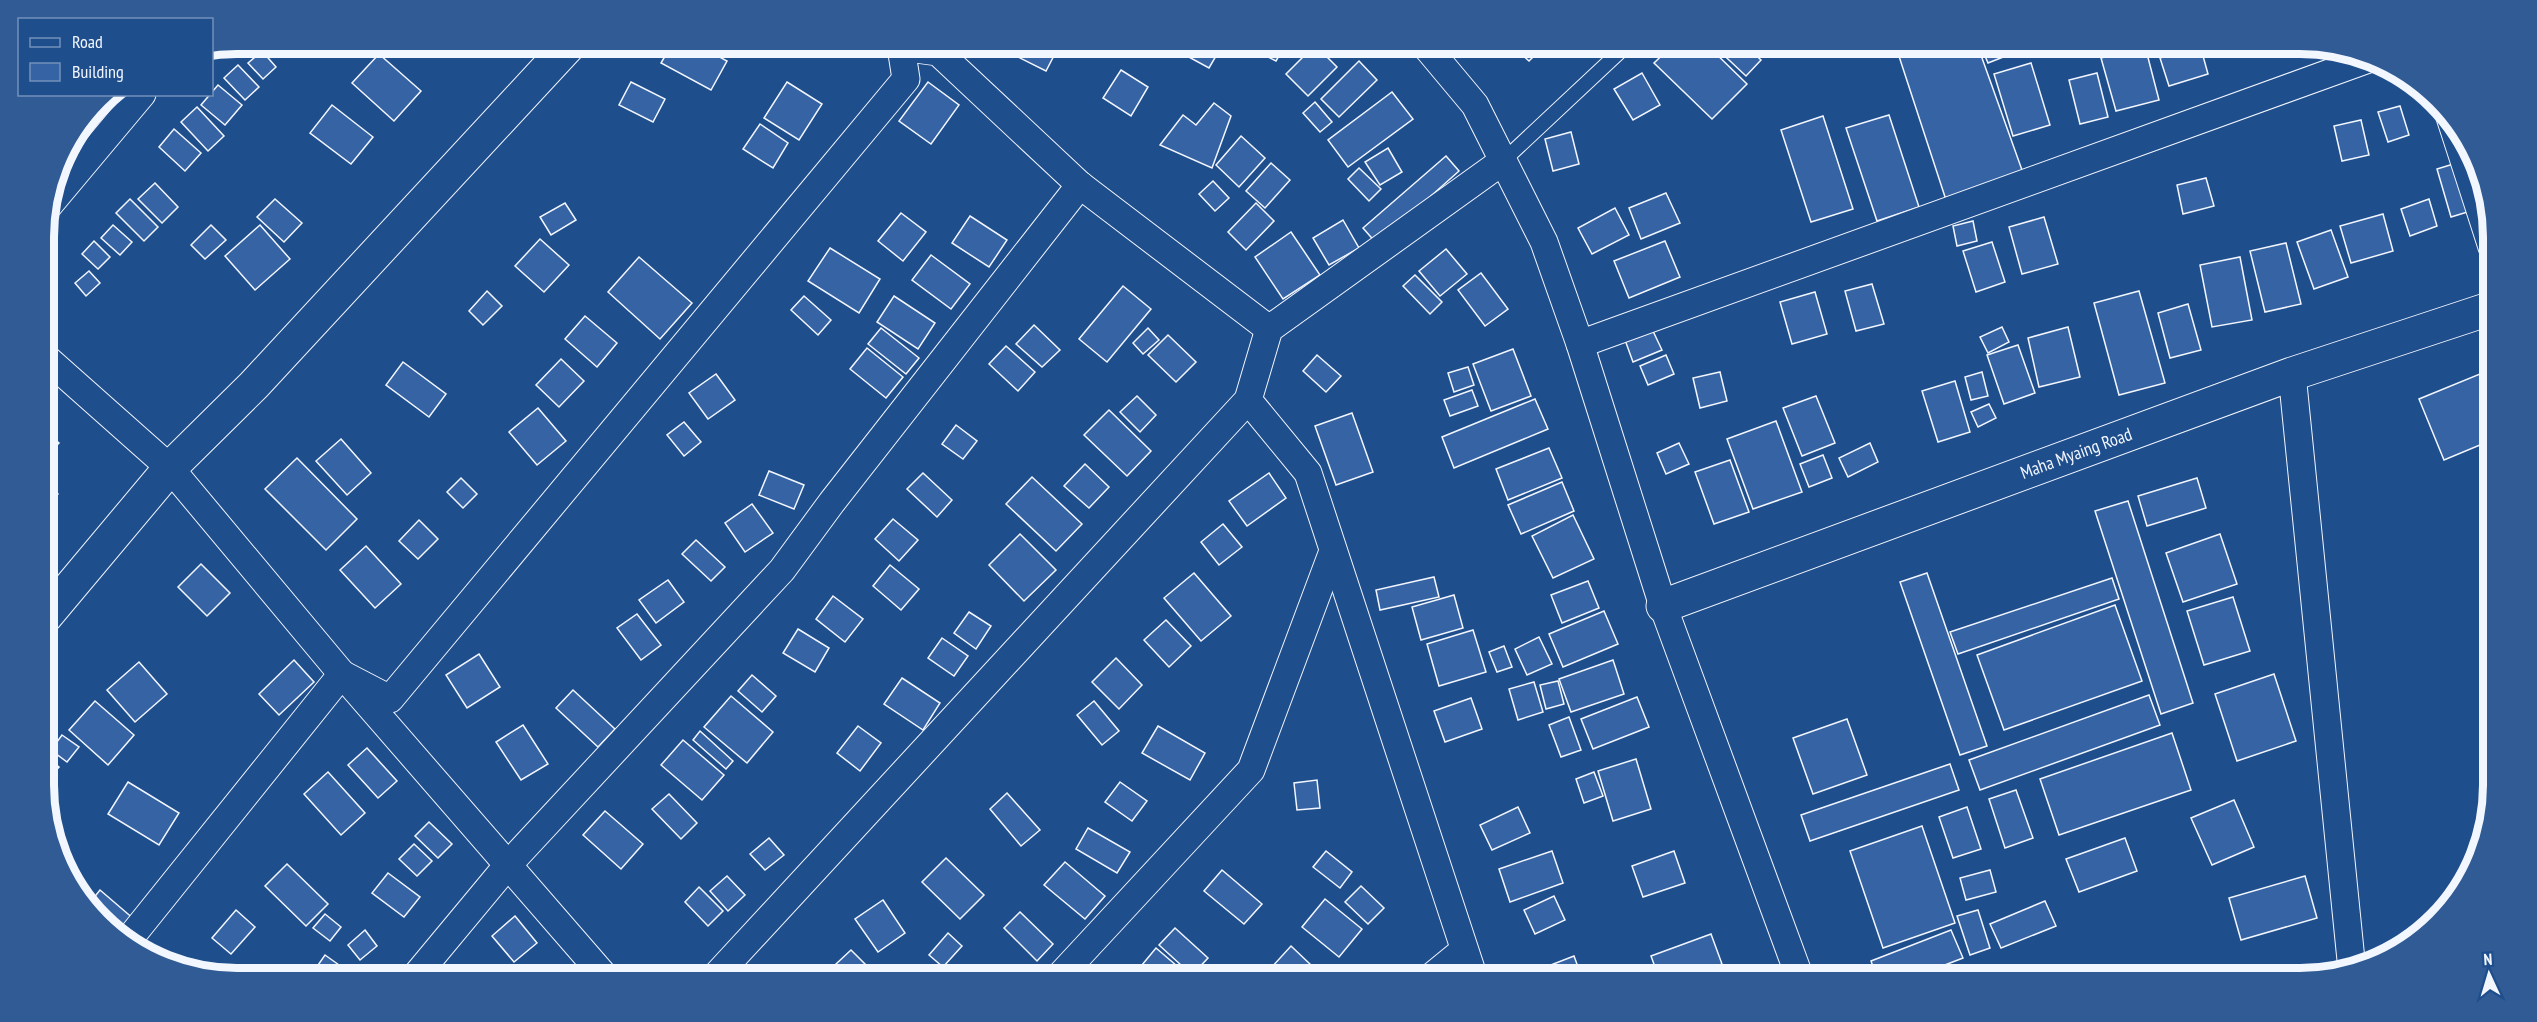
<svg xmlns="http://www.w3.org/2000/svg" width="2537" height="1022" font-family="'PT Sans Narrow',sans-serif">
  <rect width="100%" height="100%" fill="#1f4e8c"/>
  <g fill="#3563a3" stroke="#f2f6ff" stroke-width="1.5">
    <polygon points="672,44 696,44 727,61 711,90 661,63"/>
    <polygon points="1014,44 1060,44 1046,71 1010,53"/>
    <polygon points="1165,44 1223,44 1209,68"/>
    <polygon points="1252,44 1286,44 1276,61 1250,48"/>
    <polygon points="1510,44 1546,44 1529,61"/>
    <polygon points="1674,44 1706,44 1747,84 1712,119 1654,63"/>
    <polygon points="1712,44 1744,44 1761,60 1746,76"/>
    <polygon points="1895,44 1977,44 2022,170 1947,203"/>
    <polygon points="1980,44 2018,44 2021,50 1988,63"/>
    <polygon points="2221,44 2248,44 2223,52"/>
    <polygon points="2272,44 2303,44 2274,51"/>
    <polygon points="1315,45 1337,67 1308,96 1286,74"/>
    <polygon points="2200,45 2208,74 2169,86 2160,58"/>
    <polygon points="2145,46 2159,100 2116,111 2101,58"/>
    <polygon points="262,51 276,67 263,79 248,63"/>
    <polygon points="379,54 421,91 394,121 352,83"/>
    <polygon points="1359,61 1377,80 1339,117 1321,99"/>
    <polygon points="2031,63 2050,125 2013,136 1994,74"/>
    <polygon points="238,65 259,87 245,100 224,78"/>
    <polygon points="1121,70 1148,87 1131,116 1103,98"/>
    <polygon points="1642,73 1660,105 1633,120 1614,89"/>
    <polygon points="2097,73 2108,117 2080,124 2069,80"/>
    <polygon points="631,82 665,99 653,122 619,105"/>
    <polygon points="787,82 822,104 799,140 764,118"/>
    <polygon points="928,82 959,105 931,144 899,121"/>
    <polygon points="218,85 242,105 225,125 201,105"/>
    <polygon points="1392,92 1413,119 1348,167 1328,140"/>
    <polygon points="1315,102 1332,122 1320,132 1303,113"/>
    <polygon points="1214,103 1231,116 1212,168 1160,145 1183,115 1196,125"/>
    <polygon points="332,105 373,137 351,164 310,133"/>
    <polygon points="2400,106 2409,135 2388,142 2378,112"/>
    <polygon points="197,107 224,136 208,151 181,122"/>
    <polygon points="1889,115 1919,207 1877,221 1846,128"/>
    <polygon points="1823,116 1853,209 1811,222 1781,130"/>
    <polygon points="2361,120 2369,155 2342,161 2334,126"/>
    <polygon points="760,124 788,143 773,168 743,149"/>
    <polygon points="174,129 201,153 185,171 159,147"/>
    <polygon points="1571,132 1579,164 1553,171 1545,139"/>
    <polygon points="1241,136 1265,158 1239,187 1216,165"/>
    <polygon points="1388,148 1402,172 1380,185 1365,162"/>
    <polygon points="1446,156 1459,171 1377,244 1363,228"/>
    <polygon points="2460,162 2474,210 2451,217 2437,169"/>
    <polygon points="1271,163 1290,180 1265,208 1246,191"/>
    <polygon points="1359,168 1381,189 1369,201 1348,179"/>
    <polygon points="2206,178 2214,206 2183,214 2177,185"/>
    <polygon points="1213,181 1229,198 1215,211 1199,194"/>
    <polygon points="155,183 178,207 162,223 138,199"/>
    <polygon points="1666,193 1680,223 1641,239 1629,208"/>
    <polygon points="130,199 158,227 144,241 116,213"/>
    <polygon points="275,199 302,223 284,242 257,217"/>
    <polygon points="2429,199 2437,226 2410,236 2401,209"/>
    <polygon points="565,203 576,220 551,235 540,217"/>
    <polygon points="1256,203 1274,221 1246,250 1228,232"/>
    <polygon points="1615,208 1629,235 1592,254 1578,228"/>
    <polygon points="901,213 926,232 903,261 878,241"/>
    <polygon points="2383,214 2393,251 2351,263 2340,226"/>
    <polygon points="970,216 1007,240 989,267 952,243"/>
    <polygon points="2044,217 2058,264 2022,274 2009,227"/>
    <polygon points="1343,220 1359,248 1329,265 1313,238"/>
    <polygon points="1973,221 1977,241 1957,246 1953,226"/>
    <polygon points="113,225 132,242 120,255 101,238"/>
    <polygon points="211,225 226,240 205,259 191,245"/>
    <polygon points="260,225 290,259 255,290 225,256"/>
    <polygon points="2331,230 2348,277 2314,289 2297,242"/>
    <polygon points="1291,232 1320,275 1283,299 1255,257"/>
    <polygon points="540,239 569,265 544,292 515,266"/>
    <polygon points="94,241 110,257 98,269 82,254"/>
    <polygon points="1665,241 1680,277 1629,298 1614,261"/>
    <polygon points="1992,242 2005,282 1976,292 1963,251"/>
    <polygon points="2286,243 2301,304 2265,312 2250,251"/>
    <polygon points="830,248 880,279 859,313 808,281"/>
    <polygon points="1446,249 1467,274 1440,296 1419,271"/>
    <polygon points="931,255 970,284 951,309 912,280"/>
    <polygon points="639,257 692,303 660,339 608,292"/>
    <polygon points="2240,257 2252,320 2212,327 2200,265"/>
    <polygon points="89,271 100,283 86,296 75,283"/>
    <polygon points="1481,273 1508,309 1485,326 1458,290"/>
    <polygon points="1415,275 1442,302 1430,314 1403,286"/>
    <polygon points="1872,284 1884,324 1856,331 1845,291"/>
    <polygon points="1123,286 1151,309 1107,362 1079,339"/>
    <polygon points="487,291 502,306 483,325 469,311"/>
    <polygon points="2139,291 2165,383 2119,395 2094,303"/>
    <polygon points="1815,292 1827,334 1792,344 1780,302"/>
    <polygon points="804,296 831,320 818,335 791,310"/>
    <polygon points="894,296 935,323 918,349 877,322"/>
    <polygon points="2188,304 2201,350 2170,358 2158,313"/>
    <polygon points="585,316 617,343 597,367 565,339"/>
    <polygon points="1034,325 1060,350 1042,367 1016,344"/>
    <polygon points="2002,327 2009,342 1988,353 1980,337"/>
    <polygon points="2068,327 2080,377 2039,387 2028,338"/>
    <polygon points="881,328 919,358 906,374 868,344"/>
    <polygon points="1148,328 1159,340 1143,354 1133,343"/>
    <polygon points="1652,329 1662,350 1633,362 1625,340"/>
    <polygon points="1168,335 1196,362 1176,382 1148,355"/>
    <polygon points="2018,345 2035,393 2004,404 1987,355"/>
    <polygon points="1006,346 1035,372 1018,391 989,364"/>
    <polygon points="867,348 903,377 886,398 850,369"/>
    <polygon points="1513,349 1531,396 1491,411 1473,364"/>
    <polygon points="1317,355 1341,376 1326,392 1303,371"/>
    <polygon points="1666,355 1674,374 1648,385 1640,366"/>
    <polygon points="561,359 584,381 559,407 536,385"/>
    <polygon points="403,362 446,394 429,417 386,385"/>
    <polygon points="1468,367 1474,385 1454,392 1448,373"/>
    <polygon points="2492,369 2492,440 2444,460 2419,399"/>
    <polygon points="1720,372 1727,401 1700,408 1693,378"/>
    <polygon points="1982,372 1988,396 1971,400 1965,377"/>
    <polygon points="716,374 735,400 708,419 689,393"/>
    <polygon points="1955,381 1970,432 1938,442 1922,391"/>
    <polygon points="1472,390 1478,406 1450,416 1444,400"/>
    <polygon points="1137,396 1156,415 1140,432 1120,412"/>
    <polygon points="1816,396 1835,443 1802,456 1783,408"/>
    <polygon points="1535,399 1548,429 1454,468 1442,437"/>
    <polygon points="1989,404 1996,418 1978,427 1971,412"/>
    <polygon points="538,408 566,441 537,465 509,432"/>
    <polygon points="1109,410 1151,451 1127,476 1084,435"/>
    <polygon points="1352,413 1373,472 1336,485 1315,426"/>
    <polygon points="1776,421 1802,492 1753,509 1727,439"/>
    <polygon points="684,422 701,442 684,456 667,435"/>
    <polygon points="956,425 977,441 963,459 942,444"/>
    <polygon points="45,430 59,443 45,457"/>
    <polygon points="341,439 371,473 347,495 316,461"/>
    <polygon points="1679,443 1689,464 1666,474 1657,453"/>
    <polygon points="1870,443 1878,462 1848,477 1839,458"/>
    <polygon points="1549,448 1562,478 1508,500 1496,469"/>
    <polygon points="1823,455 1832,478 1809,487 1800,464"/>
    <polygon points="297,458 357,519 326,550 265,489"/>
    <polygon points="1730,460 1749,512 1714,524 1695,472"/>
    <polygon points="1085,464 1109,487 1089,508 1064,486"/>
    <polygon points="769,471 804,485 794,509 759,495"/>
    <polygon points="923,473 952,500 937,517 907,489"/>
    <polygon points="1269,473 1286,498 1247,526 1229,501"/>
    <polygon points="1032,477 1082,524 1056,551 1006,504"/>
    <polygon points="461,478 477,494 463,508 447,492"/>
    <polygon points="2197,478 2206,508 2147,526 2138,496"/>
    <polygon points="45,480 58,494 45,506"/>
    <polygon points="1562,482 1574,511 1521,534 1508,505"/>
    <polygon points="2128,501 2193,703 2161,714 2095,511"/>
    <polygon points="752,504 773,533 745,552 725,523"/>
    <polygon points="1573,515 1594,559 1553,578 1532,536"/>
    <polygon points="893,519 918,540 899,561 875,539"/>
    <polygon points="419,520 438,539 418,559 399,541"/>
    <polygon points="1223,524 1242,547 1219,565 1201,542"/>
    <polygon points="1020,534 1056,570 1024,601 989,565"/>
    <polygon points="2220,534 2237,584 2183,602 2166,553"/>
    <polygon points="696,540 725,567 711,581 682,554"/>
    <polygon points="366,546 401,584 375,608 340,570"/>
    <polygon points="201,564 230,593 207,616 178,587"/>
    <polygon points="890,565 919,589 901,610 873,586"/>
    <polygon points="1194,573 1231,616 1201,641 1164,598"/>
    <polygon points="1927,573 1987,746 1960,755 1900,582"/>
    <polygon points="1434,577 1439,597 1380,610 1376,590"/>
    <polygon points="2112,578 2119,599 1958,654 1950,632"/>
    <polygon points="668,580 684,602 656,623 639,600"/>
    <polygon points="1588,581 1599,608 1562,623 1551,595"/>
    <polygon points="1454,595 1463,628 1421,640 1412,607"/>
    <polygon points="833,596 863,619 845,642 816,619"/>
    <polygon points="2233,597 2250,651 2204,665 2187,611"/>
    <polygon points="2115,605 2142,681 2004,730 1977,655"/>
    <polygon points="1604,611 1618,644 1563,667 1549,634"/>
    <polygon points="969,612 991,626 976,649 954,633"/>
    <polygon points="637,614 661,645 641,660 617,628"/>
    <polygon points="1166,620 1191,646 1169,667 1144,640"/>
    <polygon points="798,629 829,648 815,672 783,653"/>
    <polygon points="1473,630 1486,672 1439,686 1427,644"/>
    <polygon points="1539,637 1552,664 1527,675 1515,649"/>
    <polygon points="942,638 968,656 954,676 928,658"/>
    <polygon points="1504,646 1512,667 1497,672 1489,652"/>
    <polygon points="479,654 500,687 467,708 446,675"/>
    <polygon points="1116,658 1142,685 1119,709 1092,682"/>
    <polygon points="294,660 314,682 279,715 259,694"/>
    <polygon points="1613,660 1624,694 1571,712 1559,679"/>
    <polygon points="139,662 167,694 135,722 107,690"/>
    <polygon points="2274,674 2296,741 2237,761 2215,694"/>
    <polygon points="752,675 776,696 762,712 738,691"/>
    <polygon points="902,678 940,703 923,730 884,704"/>
    <polygon points="1558,681 1564,704 1546,709 1540,685"/>
    <polygon points="1534,682 1543,712 1518,720 1509,689"/>
    <polygon points="573,690 615,729 598,747 556,708"/>
    <polygon points="2149,695 2160,725 1980,790 1969,760"/>
    <polygon points="731,696 773,732 747,763 704,727"/>
    <polygon points="1637,697 1649,727 1593,749 1581,719"/>
    <polygon points="1471,698 1482,729 1445,742 1434,711"/>
    <polygon points="95,701 134,735 108,765 69,730"/>
    <polygon points="1094,701 1119,731 1102,745 1077,715"/>
    <polygon points="1569,717 1581,750 1561,757 1549,725"/>
    <polygon points="1847,719 1867,775 1813,794 1793,738"/>
    <polygon points="47,724 54,730 47,738"/>
    <polygon points="523,725 548,764 521,780 496,742"/>
    <polygon points="858,726 881,743 860,771 837,753"/>
    <polygon points="1158,726 1205,753 1190,780 1142,753"/>
    <polygon points="700,731 733,761 726,769 693,740"/>
    <polygon points="2172,733 2191,790 2059,835 2040,779"/>
    <polygon points="62,735 79,747 67,762 51,750"/>
    <polygon points="683,740 724,775 702,800 661,765"/>
    <polygon points="367,748 397,781 378,798 348,765"/>
    <polygon points="47,757 59,767 47,781"/>
    <polygon points="1636,759 1651,809 1613,821 1598,771"/>
    <polygon points="1950,764 1959,790 1810,841 1801,815"/>
    <polygon points="328,772 365,813 341,835 304,794"/>
    <polygon points="1594,772 1603,796 1584,803 1576,779"/>
    <polygon points="1317,780 1320,808 1297,810 1294,783"/>
    <polygon points="128,782 179,813 159,845 108,814"/>
    <polygon points="1120,782 1147,801 1132,821 1105,802"/>
    <polygon points="2016,790 2033,838 2005,848 1989,799"/>
    <polygon points="1007,793 1040,830 1021,846 990,809"/>
    <polygon points="669,794 697,823 681,839 652,809"/>
    <polygon points="2234,800 2254,847 2212,865 2191,818"/>
    <polygon points="1518,807 1530,833 1492,850 1480,825"/>
    <polygon points="1967,807 1981,849 1953,858 1939,817"/>
    <polygon points="605,811 643,844 621,869 583,835"/>
    <polygon points="429,822 452,844 438,858 415,836"/>
    <polygon points="1922,826 1955,923 1883,948 1850,851"/>
    <polygon points="1088,828 1130,852 1117,873 1076,849"/>
    <polygon points="769,838 784,855 765,870 750,854"/>
    <polygon points="2125,838 2137,871 2079,892 2066,859"/>
    <polygon points="414,844 432,861 417,876 399,859"/>
    <polygon points="1326,851 1352,872 1340,888 1313,867"/>
    <polygon points="1552,851 1563,883 1510,902 1499,869"/>
    <polygon points="1674,851 1685,883 1643,897 1632,866"/>
    <polygon points="946,858 984,895 960,919 922,882"/>
    <polygon points="1065,862 1105,896 1085,919 1044,885"/>
    <polygon points="287,864 328,904 306,926 265,886"/>
    <polygon points="1222,870 1262,904 1244,924 1204,891"/>
    <polygon points="1990,870 1996,892 1966,900 1960,878"/>
    <polygon points="388,873 420,897 404,917 372,893"/>
    <polygon points="727,876 745,895 728,911 710,891"/>
    <polygon points="2305,876 2317,918 2241,940 2229,898"/>
    <polygon points="1361,886 1384,908 1368,924 1345,902"/>
    <polygon points="699,887 723,911 708,926 685,902"/>
    <polygon points="100,890 135,920 123,934 91,912 88,905"/>
    <polygon points="1554,896 1565,920 1535,934 1524,910"/>
    <polygon points="1325,899 1362,929 1339,957 1302,927"/>
    <polygon points="883,900 905,933 878,952 855,919"/>
    <polygon points="2045,901 2056,926 2001,948 1990,924"/>
    <polygon points="236,910 255,927 231,954 212,938"/>
    <polygon points="1978,910 1990,948 1970,955 1957,916"/>
    <polygon points="1020,912 1053,944 1037,961 1004,928"/>
    <polygon points="325,914 341,927 330,941 313,928"/>
    <polygon points="515,916 537,943 514,962 492,936"/>
    <polygon points="1175,928 1208,958 1192,975 1159,945"/>
    <polygon points="365,930 377,946 360,960 348,945"/>
    <polygon points="1951,930 1963,958 1911,978 1877,978 1871,961"/>
    <polygon points="948,933 962,946 943,967 929,955"/>
    <polygon points="1711,934 1722,964 1684,978 1659,978 1651,956"/>
    <polygon points="1291,946 1311,965 1298,978 1281,978 1270,969"/>
    <polygon points="1156,948 1191,978 1145,978 1137,971"/>
    <polygon points="851,950 879,978 821,978"/>
    <polygon points="325,955 353,975 351,978 309,978"/>
    <polygon points="1574,956 1582,978 1526,978 1525,975"/>
  </g>
  <g fill="none" stroke-linecap="round" stroke-linejoin="round">
    <g stroke="#f2f6ff" stroke-width="16">
      <polyline id="service" points="1503,161 1628,44"/>
    </g>
    <g stroke="#f2f6ff" stroke-width="29">
      <g id="minor">
        <polyline points="1424,44 1475,105 1544,242 1580,344 1663,606 1800,978"/>
        <polyline points="2449,114 2492,247"/>
        <polyline points="49,205 142,94"/>
        <polyline points="1580,344 2371,58"/>
        <polyline points="45,357 170,468 342,674 606,978"/>
        <polyline points="2292,374 2352,970"/>
        <polyline points="1248,400 1308,473 1474,978"/>
        <polyline points="130,938 342,674 390,699 906,79 901,47 938,52 1080,185 1269,329"/>
        <polyline points="414,978 507,866 782,570 832,502 1080,185"/>
        <polyline points="714,978 1248,400 1269,329 1503,161"/>
        <polyline points="1058,978 1251,770 1333,551"/>
        <polyline points="1430,978 1463,951"/>
      </g>
    </g>
    <g stroke="#f2f6ff" stroke-width="35">
      <g id="tertiary">
        <polyline points="1663,606 2292,374 2492,308"/>
        <polyline points="46,616 170,468 254,385 570,44"/>
      </g>
    </g>
    <use href="#service" stroke="#1f4e8c" stroke-width="14"/>
    <use href="#minor" stroke="#1f4e8c" stroke-width="27"/>
    <use href="#tertiary" stroke="#1f4e8c" stroke-width="33"/>
  </g>
  <g text-anchor="middle" dominant-baseline="central" stroke-width="4.5" stroke-linejoin="round" paint-order="stroke">
    <g font-size="18" fill="#f2f6ff" stroke="#1f4e8c">
      <text transform="translate(2076 453) rotate(-20)">Maha Myaing Road</text>
    </g>
  </g>
  <path d="M0 0H2537V1022H0ZM237 54H2300A183 183 0 0 1 2483 237V785A183 183 0 0 1 2300 968H237A183 183 0 0 1 54 785V237A183 183 0 0 1 237 54Z" fill="#305b95" fill-rule="evenodd"/>
  <path fill="none" stroke="#f2f6ff" stroke-width="8" d="M237 54H2300A183 183 0 0 1 2483 237V785A183 183 0 0 1 2300 968H237A183 183 0 0 1 54 785V237A183 183 0 0 1 237 54Z"/>
  <rect x="18" y="18" width="195" height="78" fill="#1f4e8c" stroke="#7391ba" stroke-width="1.5"/>
  <rect x="30" y="38" width="30" height="9" fill="#1f4e8c" stroke="#7391ba" stroke-width="1.5"/>
  <text x="72" y="48" font-size="18" fill="#f2f6ff">Road</text>
  <rect x="30" y="63" width="30" height="18" fill="#3563a3" stroke="#7391ba" stroke-width="1.5"/>
  <text x="72" y="78" font-size="18" fill="#f2f6ff">Building</text>
  <g transform="translate(2489 974) rotate(356)" stroke="#1f4e8c" stroke-width="4.5" paint-order="stroke">
  <path d="M0-4.5L10 22L0 15L-10 22Z" fill="#f2f6ff"/>
  <text y="-9" font-size="16" font-weight="bold" text-anchor="middle" fill="#f2f6ff">N</text>
  </g>
</svg>
